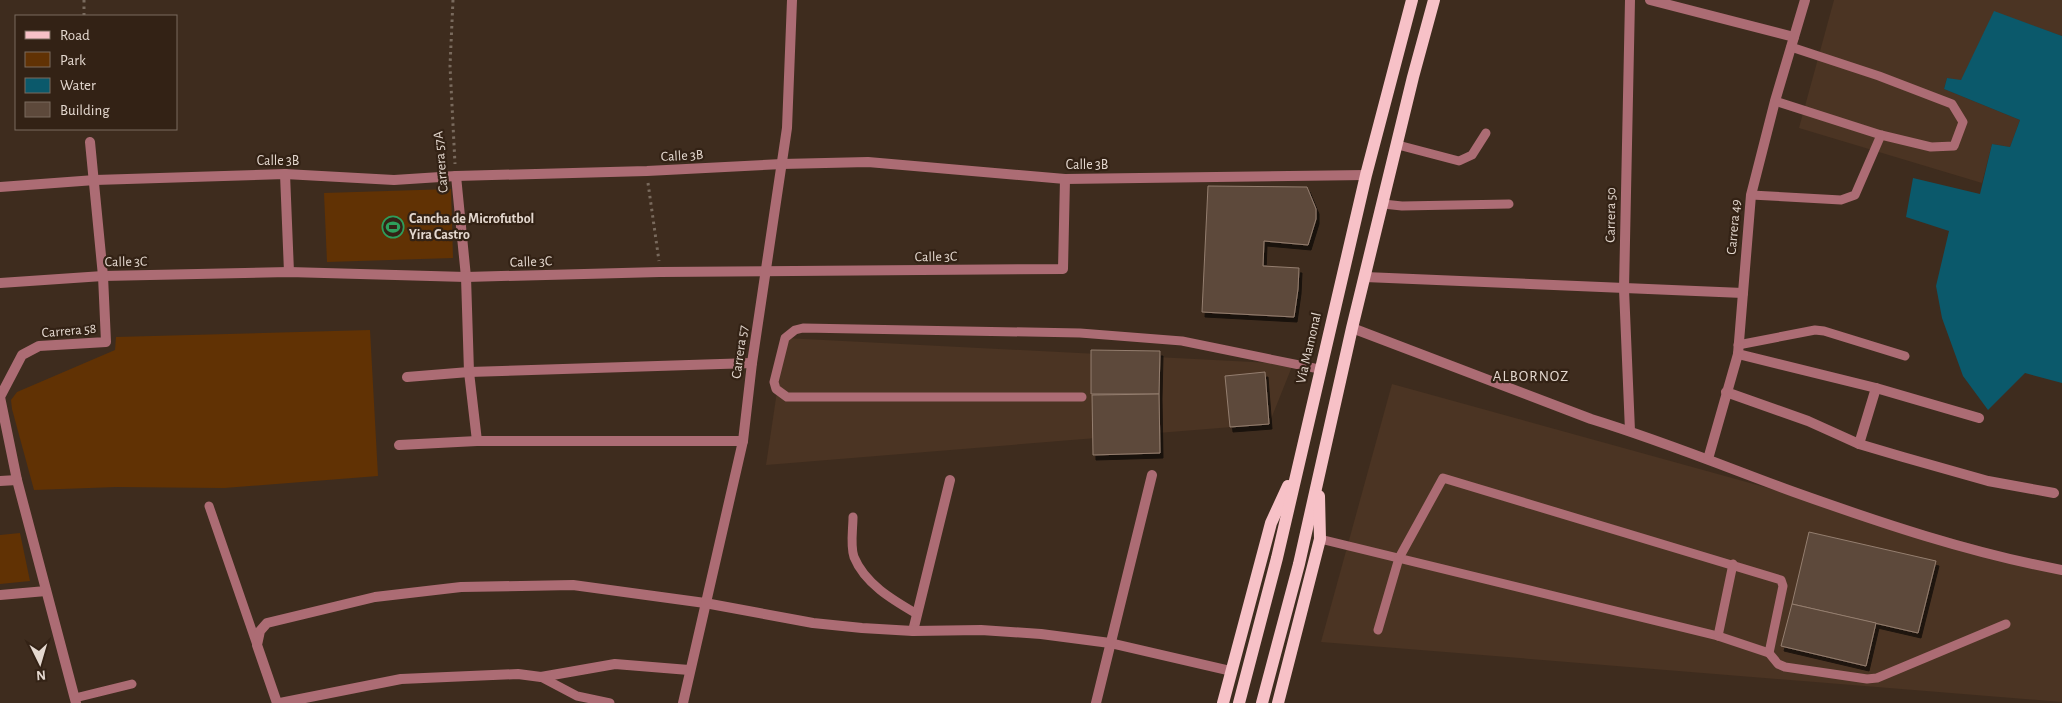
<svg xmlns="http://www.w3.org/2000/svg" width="2062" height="703" font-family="'Alegreya Sans',sans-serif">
  <defs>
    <filter id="shadow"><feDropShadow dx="3" dy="5" stdDeviation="0" flood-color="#0009"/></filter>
  </defs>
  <rect width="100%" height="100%" fill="#3e2c1e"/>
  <g fill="#4b3423">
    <polygon points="1834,0 2062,0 2062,36 1994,12 1961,81 1947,78 1944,89 2020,120 2010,147 1992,144 1982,183 1799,128"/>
    <polygon points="785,338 1293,364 1269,424 766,465"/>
    <polygon points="1392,384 2062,569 2062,702 1321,642"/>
  </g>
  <g fill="#613204">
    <polygon points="451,189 453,258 327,262 324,193"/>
    <polygon points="370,330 378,476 224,488 116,487 34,490 12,409 11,400 17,392 115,350 116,337"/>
    <polygon points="20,533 30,581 0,584 0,535"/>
  </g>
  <polygon fill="#0b596b" points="1994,11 2062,36 2062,383 2025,373 1988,410 1963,376 1942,318 1936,286 1949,231 1906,217 1913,178 1980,194 1992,144 2010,147 2020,120 1944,89 1947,78 1961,80"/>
  <g fill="#5d493b" stroke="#947e6f" filter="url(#shadow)">
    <polygon points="1208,186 1307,187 1316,209 1316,219 1308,245 1264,241 1263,266 1299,268 1298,289 1294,317 1202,312"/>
    <polygon points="1091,350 1160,351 1159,394 1091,394"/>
    <polygon points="1265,372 1269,424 1230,427 1225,376"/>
    <polygon points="1159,394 1160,453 1093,455 1092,395"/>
    <polygon points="1809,532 1936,561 1918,633 1792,604"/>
    <polygon points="1792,604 1876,623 1866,666 1781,646"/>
  </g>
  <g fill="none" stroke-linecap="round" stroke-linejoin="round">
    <g stroke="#796a5d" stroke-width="3" stroke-dasharray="2.5 4" stroke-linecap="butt">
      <polyline points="84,0 84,16"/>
      <polyline points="453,0 450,66 455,164"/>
      <polyline points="648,183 659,261"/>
    </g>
    <g stroke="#ac6c74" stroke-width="9">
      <polyline points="1775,101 1881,135 1931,147 1954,146 1963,122 1952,104 1879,76 1791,47"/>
      <polyline points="1398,145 1459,161 1472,155 1486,133"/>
      <polyline points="1751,195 1841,200 1855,195 1881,135"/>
      <polyline points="1383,204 1402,206 1509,204"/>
      <polyline points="1738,345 1815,330 1824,331 1905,356"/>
      <polyline points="1082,397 787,397 776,389 774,382 785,338 795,330 803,328 1080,333 1182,341 1319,369"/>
      <polyline points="209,506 257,645"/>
      <path d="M853,517C853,529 850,546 854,557C865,584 893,600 917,614"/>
      <polyline points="1320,539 1718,636 1769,653 1778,664 1785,667 1867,679 1877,678 2006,624"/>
      <polyline points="1378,630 1399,558 1443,478 1781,580 1783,586 1769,653"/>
      <polyline points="1718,636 1733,564"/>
      <polyline points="541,677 577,696 610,703"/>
      <polyline points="75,698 132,684"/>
    </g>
    <polyline stroke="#ac6c74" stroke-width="10" points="1859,444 1876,388"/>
    <g stroke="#ac6c74" stroke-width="10">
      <polyline points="1650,0 1794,37"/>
      <polyline points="285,174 289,272"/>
      <polyline points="456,176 466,277 469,372 477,441"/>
      <polyline points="0,187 95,180 285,174 394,180 456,176 647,171 782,164 868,162 1065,179 1366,175"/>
      <polyline points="1365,277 1743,293"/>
      <polyline points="0,283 103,276 289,272 466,277 660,272 1063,269 1065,179"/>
      <path d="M1352,328L1591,419C1660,440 1726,467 1794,492C1881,523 1970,553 2062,570"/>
      <polyline points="1738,354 1876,388 1979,418"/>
      <polyline points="407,377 469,372 752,363"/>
      <polyline points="1726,392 1808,421 1859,444 1903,457 1988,481 2054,493"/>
      <polyline points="1630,431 1624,289 1630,0"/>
      <polyline points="399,445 477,441 743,441"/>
      <polyline points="1708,459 1738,354 1751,195 1775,101 1805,0"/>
      <polyline points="0,481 17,480"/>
      <polyline points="0,595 46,591"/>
      <polyline points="913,631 950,480"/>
      <polyline points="76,703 17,480 0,397 22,355 39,346 106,342 103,276 90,142"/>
      <polyline points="277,703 257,645 260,631 267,623 375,597 461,587 573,585 705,603 813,623 862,628 913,631 981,630 1041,634 1110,643 1231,671"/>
      <polyline points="280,703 401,679 518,674 541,677 615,664 689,670"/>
      <polyline points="683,703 743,441 752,363 787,128 792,0"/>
      <polyline points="1096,703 1152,475"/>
    </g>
    <g stroke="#f7c1c7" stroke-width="12">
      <polyline points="1223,703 1271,523 1288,486"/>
      <polyline points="1239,703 1277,558 1366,175 1412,0"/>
      <polyline points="1262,703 1299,564 1352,328 1413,77 1434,0"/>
      <polyline points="1278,703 1320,539 1319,496"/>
    </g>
  </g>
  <defs>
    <g id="stadium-ring" transform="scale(1.125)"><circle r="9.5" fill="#332215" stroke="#2e9e5b" stroke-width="1.5"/><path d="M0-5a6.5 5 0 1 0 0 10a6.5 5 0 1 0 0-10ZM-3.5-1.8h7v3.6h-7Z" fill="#2e9e5b"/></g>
  </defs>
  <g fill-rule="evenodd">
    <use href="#stadium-ring" x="393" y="227"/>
  </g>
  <g text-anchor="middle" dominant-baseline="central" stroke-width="4.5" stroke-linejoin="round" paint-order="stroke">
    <g font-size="14" fill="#e4d8cf" stroke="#332215">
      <text transform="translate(682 156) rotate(-3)">Calle 3B</text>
      <text x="278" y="161">Calle 3B</text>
      <text transform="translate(441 162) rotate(-95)">Carrera 57A</text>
      <text x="1087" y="165">Calle 3B</text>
      <text transform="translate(1611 215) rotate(-89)">Carrera 50</text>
      <text transform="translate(1734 227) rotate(-85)">Carrera 49</text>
      <text transform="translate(936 257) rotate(-1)">Calle 3C</text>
      <text transform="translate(126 262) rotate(-1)">Calle 3C</text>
      <text transform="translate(531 262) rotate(-2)">Calle 3C</text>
      <text transform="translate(69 331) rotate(-5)">Carrera 58</text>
      <text transform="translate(1309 348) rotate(-77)">Vía Mamonal</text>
      <text transform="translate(740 352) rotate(-82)">Carrera 57</text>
    </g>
    <g font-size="14" font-weight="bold" fill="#e4d8cf" stroke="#332215" text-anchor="start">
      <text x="409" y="219">Cancha de Microfutbol<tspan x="409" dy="16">Yira Castro</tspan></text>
    </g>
    <g font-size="15" letter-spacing="1" fill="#e4d8cf" stroke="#332215">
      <text x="1531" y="376">ALBORNOZ</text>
    </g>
  </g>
  <rect x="15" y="15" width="162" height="115" fill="#332215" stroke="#7a6b5f"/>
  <rect x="25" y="31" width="25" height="8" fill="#f7c1c7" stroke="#7a6b5f"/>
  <text x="60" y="40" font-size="15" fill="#e4d8cf">Road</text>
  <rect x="25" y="52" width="25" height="15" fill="#613204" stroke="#7a6b5f"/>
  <text x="60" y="65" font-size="15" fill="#e4d8cf">Park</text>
  <rect x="25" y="78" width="25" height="15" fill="#0b596b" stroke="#7a6b5f"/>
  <text x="60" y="90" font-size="15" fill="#e4d8cf">Water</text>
  <rect x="25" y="102" width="25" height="15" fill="#5d493b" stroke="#7a6b5f"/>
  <text x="60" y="115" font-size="15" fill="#e4d8cf">Building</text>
  <g transform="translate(40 663) rotate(175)" stroke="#332215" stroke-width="4" paint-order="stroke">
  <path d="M0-4L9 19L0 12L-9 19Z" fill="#e4d8cf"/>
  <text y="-8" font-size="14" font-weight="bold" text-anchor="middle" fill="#e4d8cf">N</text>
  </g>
</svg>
